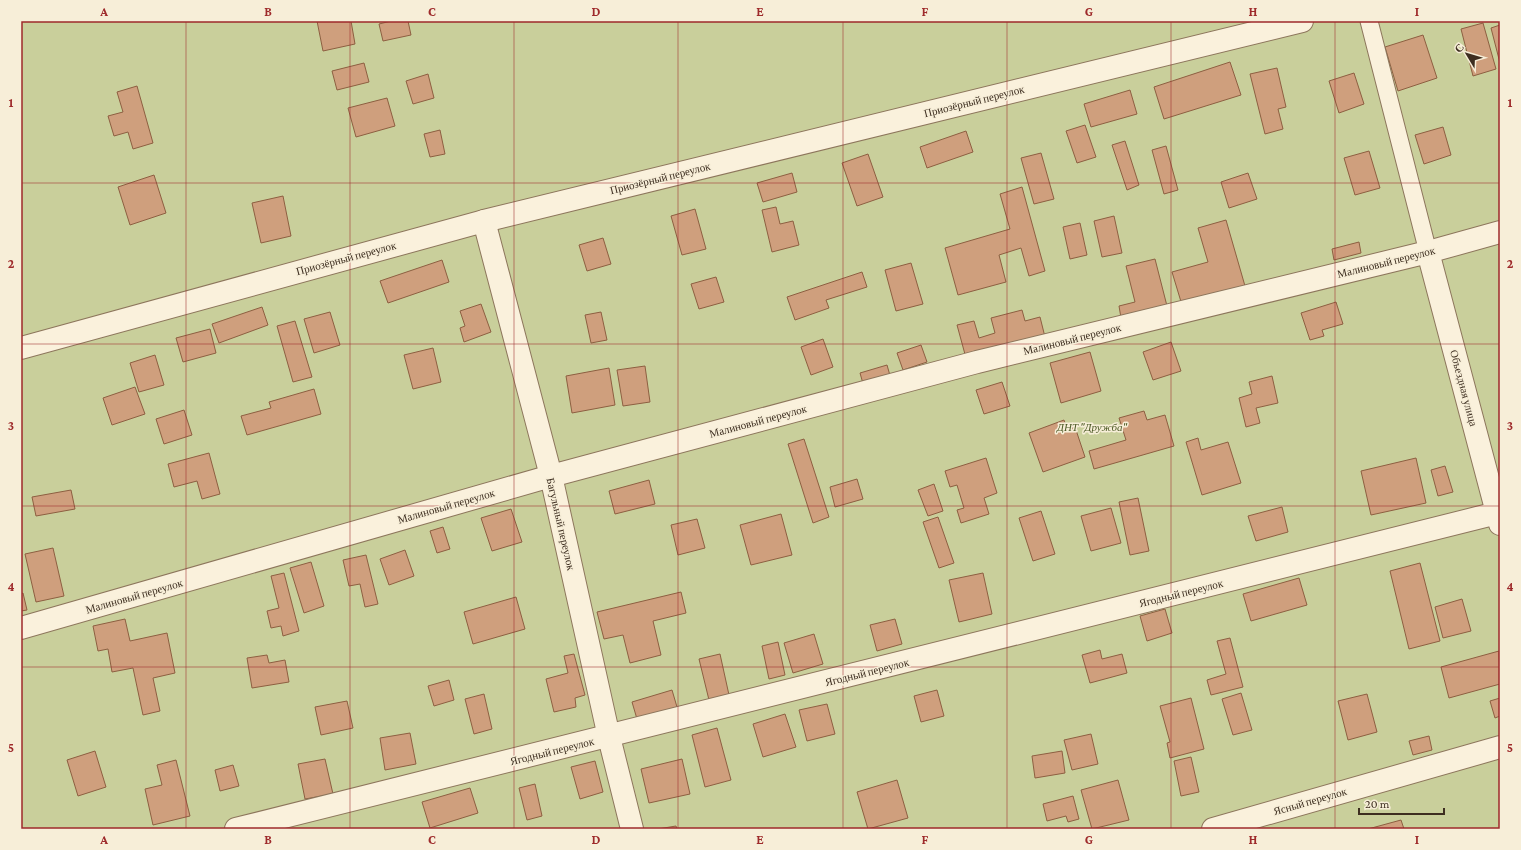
<svg xmlns="http://www.w3.org/2000/svg" width="1521" height="850" font-family="'Crimson Pro',serif">
  <rect width="100%" height="100%" fill="#f0e4c8"/>
  <rect fill="#c9cf9b" x="21" y="21" width="1479" height="808"/>
  <g fill="#cf9f7d" stroke="#8d5f41">
    <polygon points="317,21 351,21 355,44 323,51"/>
    <polygon points="391,21 408,21 411,35 383,41 379,24"/>
    <polygon points="1483,23 1496,69 1473,76 1461,29"/>
    <polygon points="1500,25 1500,63 1491,28"/>
    <polygon points="1423,35 1437,78 1398,91 1385,47"/>
    <polygon points="1230,62 1241,95 1164,119 1154,87"/>
    <polygon points="364,63 369,82 337,90 332,71"/>
    <polygon points="1277,68 1286,107 1278,109 1283,129 1265,134 1250,74"/>
    <polygon points="1354,73 1364,104 1339,113 1329,81"/>
    <polygon points="428,74 434,98 413,104 406,81"/>
    <polygon points="137,86 153,143 133,149 128,132 114,136 108,116 123,112 117,92"/>
    <polygon points="1130,90 1137,114 1091,127 1084,104"/>
    <polygon points="387,98 395,126 356,137 348,108"/>
    <polygon points="1085,125 1096,157 1077,163 1066,131"/>
    <polygon points="1443,127 1451,155 1424,164 1415,135"/>
    <polygon points="440,130 445,154 430,157 424,134"/>
    <polygon points="966,131 973,152 927,168 920,147"/>
    <polygon points="1125,141 1139,185 1127,190 1112,145"/>
    <polygon points="1166,146 1178,190 1164,194 1152,150"/>
    <polygon points="1369,151 1380,188 1355,195 1344,158"/>
    <polygon points="1041,153 1054,199 1034,204 1021,158"/>
    <polygon points="868,154 883,197 857,206 842,163"/>
    <polygon points="792,173 797,192 763,202 757,183"/>
    <polygon points="1248,173 1257,199 1229,208 1221,182"/>
    <polygon points="154,175 166,213 130,225 118,187"/>
    <polygon points="1022,187 1045,271 1029,276 1021,248 999,255 1006,282 958,295 945,248 1010,229 1000,194"/>
    <polygon points="283,196 291,236 261,243 252,203"/>
    <polygon points="776,207 780,224 793,221 799,245 772,252 762,210"/>
    <polygon points="695,209 706,249 682,255 671,216"/>
    <polygon points="1114,216 1122,253 1102,257 1094,221"/>
    <polygon points="1226,220 1245,286 1182,305 1172,272 1208,262 1198,228"/>
    <polygon points="1080,223 1087,255 1070,259 1063,227"/>
    <polygon points="603,238 611,264 587,271 579,245"/>
    <polygon points="1359,242 1361,253 1334,260 1332,249"/>
    <polygon points="1155,259 1167,306 1121,318 1119,306 1135,302 1126,266"/>
    <polygon points="442,260 449,282 388,303 380,281"/>
    <polygon points="911,263 923,304 896,311 885,270"/>
    <polygon points="862,272 867,287 826,300 829,308 795,320 787,297"/>
    <polygon points="716,277 724,302 699,309 691,284"/>
    <polygon points="1336,302 1343,324 1322,330 1324,336 1310,340 1301,313"/>
    <polygon points="481,304 491,332 464,342 460,328 465,326 460,311"/>
    <polygon points="262,307 268,325 219,343 212,324"/>
    <polygon points="1022,310 1025,321 1040,317 1045,337 966,358 957,325 974,321 979,338 995,333 991,318"/>
    <polygon points="330,312 340,345 314,353 304,319"/>
    <polygon points="601,312 607,340 591,343 585,315"/>
    <polygon points="295,321 312,377 293,382 277,326"/>
    <polygon points="210,329 216,353 183,362 176,338"/>
    <polygon points="823,339 833,367 811,375 801,347"/>
    <polygon points="1171,342 1181,371 1153,380 1143,352"/>
    <polygon points="921,345 927,362 903,370 897,353"/>
    <polygon points="433,348 441,382 413,389 404,355"/>
    <polygon points="1090,352 1101,391 1061,403 1050,363"/>
    <polygon points="155,355 164,385 139,392 130,363"/>
    <polygon points="887,365 891,379 864,387 860,373"/>
    <polygon points="645,366 650,402 623,406 617,370"/>
    <polygon points="609,368 615,405 572,413 566,376"/>
    <polygon points="1272,376 1278,403 1256,408 1260,423 1246,427 1239,398 1252,394 1249,382"/>
    <polygon points="1002,382 1010,406 984,414 976,390"/>
    <polygon points="135,387 145,414 112,425 103,398"/>
    <polygon points="314,389 321,414 247,435 241,416 271,408 269,402"/>
    <polygon points="184,410 192,435 164,444 156,419"/>
    <polygon points="1144,411 1147,420 1165,415 1174,446 1094,469 1089,451 1126,440 1119,418"/>
    <polygon points="1064,420 1067,430 1075,427 1085,457 1043,472 1029,433"/>
    <polygon points="1198,438 1201,450 1228,442 1241,483 1202,495 1186,442"/>
    <polygon points="804,439 829,517 813,523 788,444"/>
    <polygon points="209,453 220,494 202,499 197,481 174,487 168,464"/>
    <polygon points="986,458 997,493 984,498 989,514 961,523 957,510 964,508 957,485 950,487 945,471"/>
    <polygon points="1416,458 1426,503 1371,515 1361,471"/>
    <polygon points="1445,466 1453,492 1438,496 1431,470"/>
    <polygon points="857,479 863,499 835,507 830,487"/>
    <polygon points="649,480 655,504 615,514 609,491"/>
    <polygon points="934,484 943,511 928,516 918,490"/>
    <polygon points="71,490 75,509 36,516 32,497"/>
    <polygon points="1138,498 1149,551 1130,555 1119,502"/>
    <polygon points="1282,507 1288,532 1256,541 1248,516"/>
    <polygon points="1111,508 1121,543 1091,551 1081,516"/>
    <polygon points="511,509 522,542 492,551 481,518"/>
    <polygon points="1041,511 1055,554 1033,561 1019,518"/>
    <polygon points="781,514 792,555 751,565 740,525"/>
    <polygon points="938,517 954,563 939,568 923,522"/>
    <polygon points="697,519 705,548 678,555 671,525"/>
    <polygon points="443,527 450,549 437,553 430,531"/>
    <polygon points="53,548 64,596 36,602 25,554"/>
    <polygon points="405,550 414,576 389,585 380,559"/>
    <polygon points="366,555 378,604 365,607 360,584 349,586 343,560"/>
    <polygon points="311,562 324,606 304,613 290,568"/>
    <polygon points="1420,563 1440,641 1409,649 1390,571"/>
    <polygon points="284,573 299,631 283,636 281,626 271,628 267,611 279,608 271,576"/>
    <polygon points="983,573 992,614 959,622 949,580"/>
    <polygon points="1299,578 1307,605 1251,621 1243,594"/>
    <polygon points="681,592 686,613 653,621 661,655 630,663 623,635 604,639 597,612"/>
    <polygon points="23,593 27,610 21,611 21,594"/>
    <polygon points="516,597 525,629 473,644 464,612"/>
    <polygon points="1462,599 1471,631 1443,638 1435,607"/>
    <polygon points="1165,609 1172,633 1147,641 1140,616"/>
    <polygon points="125,619 130,641 167,633 175,673 153,678 160,711 143,715 133,668 112,672 108,649 98,651 93,626"/>
    <polygon points="895,619 902,644 877,651 870,625"/>
    <polygon points="814,634 823,664 793,673 784,643"/>
    <polygon points="1230,638 1243,687 1211,695 1207,680 1226,674 1217,641"/>
    <polygon points="778,642 785,675 769,679 762,646"/>
    <polygon points="1100,650 1102,659 1122,654 1127,673 1090,683 1082,655"/>
    <polygon points="1499,651 1500,684 1449,698 1441,667"/>
    <polygon points="574,654 585,695 575,698 576,707 554,712 546,679 568,673 564,656"/>
    <polygon points="720,654 729,695 709,700 699,659"/>
    <polygon points="267,655 269,663 285,660 289,682 252,688 247,658"/>
    <polygon points="449,680 454,700 434,706 428,686"/>
    <polygon points="672,690 677,707 637,719 632,702"/>
    <polygon points="937,690 944,716 921,722 914,696"/>
    <polygon points="1241,693 1252,730 1233,735 1222,699"/>
    <polygon points="484,694 492,729 474,734 465,699"/>
    <polygon points="1367,694 1377,732 1348,740 1338,701"/>
    <polygon points="1191,698 1204,749 1170,758 1167,743 1170,742 1160,706"/>
    <polygon points="1500,698 1500,716 1495,718 1490,701"/>
    <polygon points="347,701 353,728 321,735 315,707"/>
    <polygon points="827,704 835,734 807,741 799,710"/>
    <polygon points="785,714 796,747 763,757 753,724"/>
    <polygon points="717,728 731,780 705,787 692,735"/>
    <polygon points="410,733 416,764 385,770 380,738"/>
    <polygon points="1091,734 1098,764 1072,770 1064,740"/>
    <polygon points="1429,736 1432,750 1413,755 1409,741"/>
    <polygon points="95,751 106,787 78,796 67,760"/>
    <polygon points="1062,751 1065,773 1035,778 1032,756"/>
    <polygon points="1191,757 1199,792 1181,796 1174,761"/>
    <polygon points="325,759 333,794 305,799 298,764"/>
    <polygon points="682,759 690,794 649,803 641,769"/>
    <polygon points="176,760 190,816 153,825 145,789 162,785 157,765"/>
    <polygon points="595,761 603,792 580,799 571,767"/>
    <polygon points="233,765 239,786 220,791 215,770"/>
    <polygon points="897,780 908,818 868,829 857,792"/>
    <polygon points="1118,780 1129,820 1092,829 1081,790"/>
    <polygon points="535,784 542,816 527,820 519,788"/>
    <polygon points="470,788 478,813 430,828 422,802"/>
    <polygon points="1073,796 1079,819 1068,822 1066,816 1047,821 1043,804"/>
    <polygon points="1401,820 1404,829 1368,829"/>
    <polygon points="676,826 677,829 658,829"/>
  </g>
  <g fill="none" stroke-linecap="round" stroke-linejoin="round">
    <g stroke="#8d765c" stroke-width="19">
      <polyline id="lane" points="1369,21 1428,252"/>
    </g>
    <g stroke="#8d765c" stroke-width="24">
      <g id="street">
        <polyline points="484,221 551,476 609,737 632,829"/>
        <polyline points="1428,252 1500,524"/>
        <polyline points="21,348 484,221 1302,21"/>
        <polyline points="21,628 551,476 977,362 1428,252 1500,232"/>
        <polyline points="236,829 1497,513"/>
        <polyline points="1213,829 1500,747"/>
      </g>
    </g>
    <use href="#lane" stroke="#faf1dc" stroke-width="17"/>
    <use href="#street" stroke="#faf1dc" stroke-width="22"/>
  </g>
  <path fill="none" stroke="#9e2a2b" stroke-width="1" stroke-opacity="0.55" d="M186,21V829M350,21V829M514,21V829M678,21V829M843,21V829M1007,21V829M1171,21V829M1335,21V829M21,183H1500M21,344H1500M21,506H1500M21,667H1500"/>
  <g text-anchor="middle" dominant-baseline="central" stroke-width="3" stroke-linejoin="round" paint-order="stroke">
    <g font-size="11" fill="#3d2e20" stroke="#f7eed8">
      <text transform="translate(974 101) rotate(-14)">Приозёрный переулок</text>
      <text transform="translate(660 178) rotate(-14)">Приозёрный переулок</text>
      <text transform="translate(346 258) rotate(-15)">Приозёрный переулок</text>
      <text transform="translate(1386 262) rotate(-14)">Малиновый переулок</text>
      <text transform="translate(1072 339) rotate(-14)">Малиновый переулок</text>
      <text transform="translate(1464 388) rotate(75)">Объездная улица</text>
      <text transform="translate(758 421) rotate(-15)">Малиновый переулок</text>
      <text transform="translate(446 506) rotate(-16)">Малиновый переулок</text>
      <text transform="translate(561 524) rotate(77)">Багульный переулок</text>
      <text transform="translate(1181 593) rotate(-14)">Ягодный переулок</text>
      <text transform="translate(134 596) rotate(-16)">Малиновый переулок</text>
      <text transform="translate(867 672) rotate(-14)">Ягодный переулок</text>
      <text transform="translate(552 751) rotate(-14)">Ягодный переулок</text>
      <text transform="translate(1310 801) rotate(-16)">Ясный переулок</text>
    </g>
    <g font-size="11" font-style="italic" fill="#4d5a26" stroke="#f7eed8">
      <text x="1092" y="427">ДНТ "Дружба"</text>
    </g>
  </g>
  <rect width="1521" height="850" fill="none" stroke="#f7eed8" stroke-width="44"/>
  <g transform="translate(1467 54) rotate(308)" stroke="#f7eed8" stroke-width="3" paint-order="stroke">
  <path d="M0-3L7 15L0 10L-7 15Z" fill="#3d2e20"/>
  <text y="-6" font-size="11" font-weight="bold" text-anchor="middle" fill="#3d2e20">С</text>
  </g>
  <path d="M1359 808v6h85v-6" fill="none" stroke="#3d2e20" stroke-width="2"/>
  <text x="1365" y="808" font-size="12" fill="#3d2e20" stroke="#f7eed8" stroke-width="3" paint-order="stroke">20 m</text>
  <rect x="22" y="22" width="1477" height="806" fill="none" stroke="#9e2a2b" stroke-width="1.5"/>
  <g font-size="13" text-anchor="middle" font-weight="bold" fill="#9e2a2b">
    <text x="104" y="16">A</text>
    <text x="268" y="16">B</text>
    <text x="432" y="16">C</text>
    <text x="596" y="16">D</text>
    <text x="760" y="16">E</text>
    <text x="925" y="16">F</text>
    <text x="1089" y="16">G</text>
    <text x="1253" y="16">H</text>
    <text x="1417" y="16">I</text>
    <text x="11" y="107">1</text>
    <text x="1510" y="107">1</text>
    <text x="11" y="268">2</text>
    <text x="1510" y="268">2</text>
    <text x="11" y="430">3</text>
    <text x="1510" y="430">3</text>
    <text x="11" y="591">4</text>
    <text x="1510" y="591">4</text>
    <text x="11" y="752">5</text>
    <text x="1510" y="752">5</text>
    <text x="104" y="844">A</text>
    <text x="268" y="844">B</text>
    <text x="432" y="844">C</text>
    <text x="596" y="844">D</text>
    <text x="760" y="844">E</text>
    <text x="925" y="844">F</text>
    <text x="1089" y="844">G</text>
    <text x="1253" y="844">H</text>
    <text x="1417" y="844">I</text>
  </g>
</svg>
